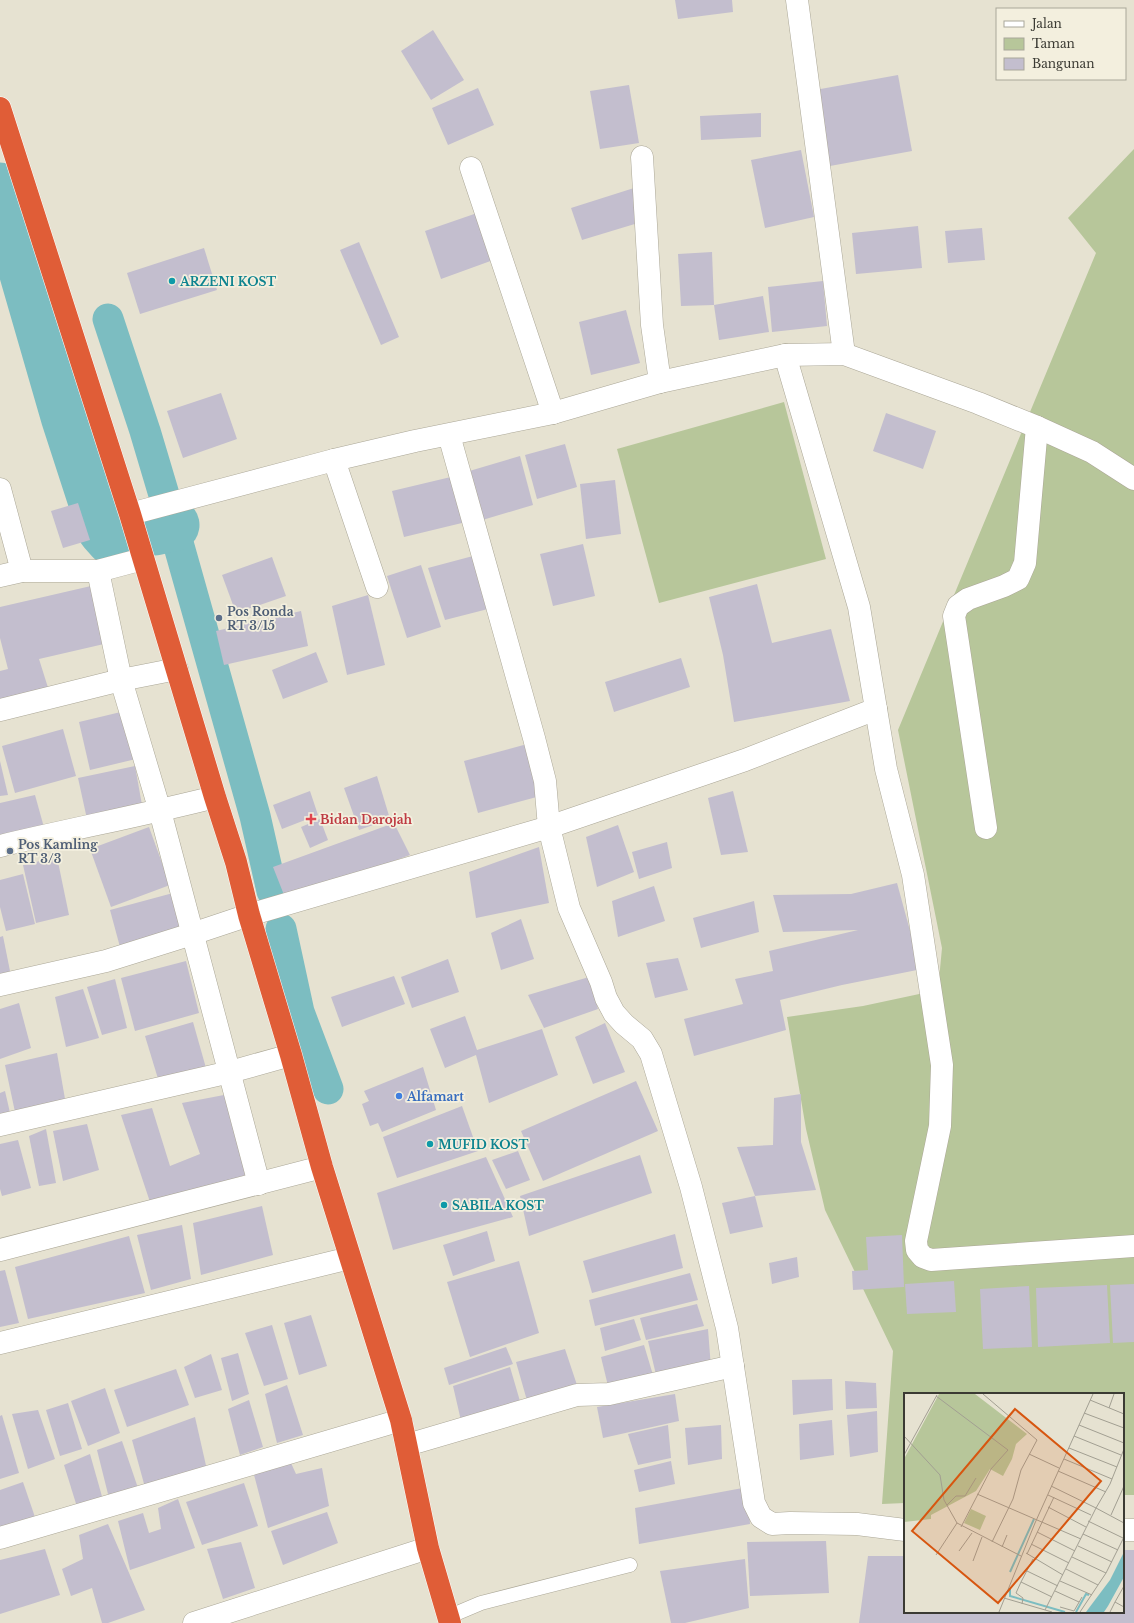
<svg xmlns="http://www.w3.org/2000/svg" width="1134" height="1623" font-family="'Libre Baskerville',serif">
  <rect width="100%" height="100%" fill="#e6e2d1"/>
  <g fill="#b7c69a">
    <polygon points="1134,149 1134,1495 1123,1495 1123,1394 905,1394 905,1503 882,1504 893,1351 825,1210 806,1129 787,1017 863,1006 938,990 942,948 898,730 1096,253 1068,218"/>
    <polygon points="784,402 826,559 659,603 617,449"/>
  </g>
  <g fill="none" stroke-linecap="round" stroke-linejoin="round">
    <g stroke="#7cbdc1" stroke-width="31">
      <polyline points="108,319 145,431 173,525 255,816 272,891"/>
      <polyline points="281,929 299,1012 328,1089"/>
    </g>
    <g stroke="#7cbdc1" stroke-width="53">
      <polyline points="0,189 4,198 67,416 104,530 112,539 120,537"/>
      <polyline points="155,529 173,525"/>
    </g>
  </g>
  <g fill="#c3bece">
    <polygon points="675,0 732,0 733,12 678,19"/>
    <polygon points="433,30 464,80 431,100 401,51"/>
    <polygon points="898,75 912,151 830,166 815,90"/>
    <polygon points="629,85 639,143 600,149 590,91"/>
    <polygon points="478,88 494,125 448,145 432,108"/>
    <polygon points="761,113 761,137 701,140 700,116"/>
    <polygon points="801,150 814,217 765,228 751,160"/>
    <polygon points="634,188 638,223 582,240 571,208"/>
    <polygon points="480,212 496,259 441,279 425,231"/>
    <polygon points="918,226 922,268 856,274 852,233"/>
    <polygon points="982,228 985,260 948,263 945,231"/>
    <polygon points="359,242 399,337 381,345 340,250"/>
    <polygon points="204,248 217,290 140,314 127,273"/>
    <polygon points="712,252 714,305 681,306 678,254"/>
    <polygon points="823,281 827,326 772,332 768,287"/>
    <polygon points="763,296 769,332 719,340 714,305"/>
    <polygon points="626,310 640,363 591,375 579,322"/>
    <polygon points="221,393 237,439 183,458 167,411"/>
    <polygon points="886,413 936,431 923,469 873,451"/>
    <polygon points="565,444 577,487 537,499 525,455"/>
    <polygon points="520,456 533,505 479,521 466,472"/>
    <polygon points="455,476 466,522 404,537 392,491"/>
    <polygon points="615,480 621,534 586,539 580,484"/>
    <polygon points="78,503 90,540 63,548 51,511"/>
    <polygon points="583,544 595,596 553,606 540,554"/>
    <polygon points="473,556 488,609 445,620 428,568"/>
    <polygon points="272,557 286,596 236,613 222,575"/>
    <polygon points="421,565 441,627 407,638 387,576"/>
    <polygon points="757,584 772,643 831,629 850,701 734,722 723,655 709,597"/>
    <polygon points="91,586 104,644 39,659 50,694 0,706 0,671 8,669 0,638 0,607"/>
    <polygon points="368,595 385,665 347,675 332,606"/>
    <polygon points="301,611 308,646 224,665 216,631"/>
    <polygon points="316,652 328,682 283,699 272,670"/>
    <polygon points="681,658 690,687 614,712 605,682"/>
    <polygon points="125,711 136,759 90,770 79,722"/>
    <polygon points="63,729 76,776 15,793 2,746"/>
    <polygon points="531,743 544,795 478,813 464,761"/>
    <polygon points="0,761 8,795 0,796"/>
    <polygon points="135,766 142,805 87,819 78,778"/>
    <polygon points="377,776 390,819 359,830 344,788"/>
    <polygon points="310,791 318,815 282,829 273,805"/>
    <polygon points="733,791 748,852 721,855 708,798"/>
    <polygon points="35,795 45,831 0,844 0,803"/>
    <polygon points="320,819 328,840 310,848 301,827"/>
    <polygon points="394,823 410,855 286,900 273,867"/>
    <polygon points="618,825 634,872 597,887 586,837"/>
    <polygon points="149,827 170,885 111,907 90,849"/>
    <polygon points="667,842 672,868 639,879 632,852"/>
    <polygon points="539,847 549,903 476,918 469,872"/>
    <polygon points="57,857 69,915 36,923 23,865"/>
    <polygon points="23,874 35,924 6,931 0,907 0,880"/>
    <polygon points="897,883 912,938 917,970 842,985 780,1000 786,1030 694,1056 684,1019 743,1004 735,979 773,971 769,951 858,930 783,932 773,895 851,894"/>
    <polygon points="654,886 665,921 618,937 612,901"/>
    <polygon points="173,893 183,930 120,947 110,910"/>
    <polygon points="754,901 759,932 701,948 693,918"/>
    <polygon points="521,919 534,959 501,970 491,933"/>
    <polygon points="3,936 11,976 0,979 0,937"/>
    <polygon points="678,958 688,990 655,998 646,963"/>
    <polygon points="448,959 459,992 412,1008 401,977"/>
    <polygon points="186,961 199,1013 135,1031 121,978"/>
    <polygon points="394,976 405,1004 342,1027 331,997"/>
    <polygon points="589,977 598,1009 544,1028 528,995"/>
    <polygon points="115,979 127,1028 102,1035 87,987"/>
    <polygon points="83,989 99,1038 66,1047 55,997"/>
    <polygon points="19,1003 31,1048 0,1059 0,1009"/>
    <polygon points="465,1016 477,1050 542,1029 558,1075 489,1103 476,1055 445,1068 430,1029"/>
    <polygon points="193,1022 206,1068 159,1082 145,1036"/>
    <polygon points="605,1023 625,1072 593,1084 575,1037"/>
    <polygon points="57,1053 65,1099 15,1112 5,1065"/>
    <polygon points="423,1067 436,1110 382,1132 378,1123 370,1126 362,1104 369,1101 364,1091"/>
    <polygon points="636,1081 658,1131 543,1181 521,1131"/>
    <polygon points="5,1091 11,1117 0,1120 0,1093"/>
    <polygon points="801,1094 801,1142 816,1190 755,1196 737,1147 773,1145 774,1098"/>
    <polygon points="224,1095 246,1175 151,1205 121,1115 152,1108 170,1166 200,1154 182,1103"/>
    <polygon points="462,1106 478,1151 397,1178 383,1137"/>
    <polygon points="87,1124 99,1170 63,1181 53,1131"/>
    <polygon points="46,1129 56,1183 39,1186 29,1136"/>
    <polygon points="18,1140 31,1188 2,1196 0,1189 0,1144"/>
    <polygon points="518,1151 530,1180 506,1189 492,1160"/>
    <polygon points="640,1155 652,1193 529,1236 520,1196"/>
    <polygon points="486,1157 513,1217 393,1250 377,1193"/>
    <polygon points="755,1196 763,1227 730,1234 722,1203"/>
    <polygon points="262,1206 273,1255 201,1275 193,1223"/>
    <polygon points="182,1225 191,1279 151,1290 137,1235"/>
    <polygon points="487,1231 495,1261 453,1276 443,1245"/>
    <polygon points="675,1234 683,1268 592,1293 583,1261"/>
    <polygon points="902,1235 904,1287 853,1290 852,1271 868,1270 866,1237"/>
    <polygon points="129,1236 145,1293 28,1319 15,1267"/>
    <polygon points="797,1257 799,1277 772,1284 769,1263"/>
    <polygon points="519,1261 539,1333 470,1357 447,1282"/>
    <polygon points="5,1270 19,1323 0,1327 0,1271"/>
    <polygon points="690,1273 698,1300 595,1326 589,1300"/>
    <polygon points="954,1281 956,1312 907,1314 905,1284"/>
    <polygon points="1134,1284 1134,1342 1113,1343 1110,1285"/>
    <polygon points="1107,1285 1110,1343 1038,1347 1036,1288"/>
    <polygon points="1029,1286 1032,1347 983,1349 980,1289"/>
    <polygon points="697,1304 704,1326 646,1340 640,1318"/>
    <polygon points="311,1315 327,1366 299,1375 284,1323"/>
    <polygon points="634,1319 641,1340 605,1351 600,1328"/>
    <polygon points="272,1325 288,1379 264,1386 245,1333"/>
    <polygon points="708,1329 711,1368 657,1379 648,1341"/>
    <polygon points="644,1345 653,1375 608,1386 601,1357"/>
    <polygon points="506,1347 513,1364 449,1385 444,1368"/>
    <polygon points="565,1349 578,1388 528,1404 516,1362"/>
    <polygon points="238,1353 249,1394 232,1401 221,1358"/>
    <polygon points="211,1354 222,1390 195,1398 184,1367"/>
    <polygon points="510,1367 522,1408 462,1425 453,1386"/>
    <polygon points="176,1369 189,1405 127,1427 114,1390"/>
    <polygon points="832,1379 833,1410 793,1415 792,1380"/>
    <polygon points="845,1381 876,1383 877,1408 846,1409"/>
    <polygon points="287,1385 303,1435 277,1443 265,1394"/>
    <polygon points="105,1388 120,1433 88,1446 71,1401"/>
    <polygon points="675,1394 679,1421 603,1438 597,1407"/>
    <polygon points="249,1400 263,1447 240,1455 228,1409"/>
    <polygon points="68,1403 82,1449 60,1456 46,1410"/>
    <polygon points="38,1410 55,1459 28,1469 12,1414"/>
    <polygon points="877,1411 878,1452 850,1457 847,1415"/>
    <polygon points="2,1415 19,1473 0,1479 0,1416"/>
    <polygon points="195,1417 207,1470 146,1491 132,1440"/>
    <polygon points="832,1420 834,1455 800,1460 799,1424"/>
    <polygon points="668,1425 671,1458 638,1465 628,1434"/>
    <polygon points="721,1425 722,1459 688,1465 685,1428"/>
    <polygon points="122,1441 138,1488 109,1498 97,1450"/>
    <polygon points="90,1454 103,1500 78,1510 64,1465"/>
    <polygon points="671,1461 675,1484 639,1492 634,1470"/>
    <polygon points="291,1463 296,1474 322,1468 329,1506 268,1528 253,1471"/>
    <polygon points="23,1482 37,1523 0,1535 0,1490"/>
    <polygon points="244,1483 258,1526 202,1545 186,1502"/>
    <polygon points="748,1487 750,1524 639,1544 635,1508"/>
    <polygon points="178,1499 195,1548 130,1570 118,1521 143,1513 149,1533 161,1529 158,1508"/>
    <polygon points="327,1512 338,1543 283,1565 271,1531"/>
    <polygon points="108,1524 145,1610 108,1623 102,1623 92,1588 71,1596 62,1569 83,1559 79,1535"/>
    <polygon points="826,1541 829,1593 750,1596 747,1542"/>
    <polygon points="241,1542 255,1588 223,1599 207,1549"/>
    <polygon points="45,1549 60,1595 0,1614 0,1560"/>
    <polygon points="1123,1550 1134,1550 1134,1623 859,1623 868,1556 905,1556 905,1612 1123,1612"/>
    <polygon points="745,1559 749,1608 685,1623 671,1623 660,1571"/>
  </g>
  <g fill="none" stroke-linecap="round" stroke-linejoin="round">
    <g stroke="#aba797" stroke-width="15">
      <polyline id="lane" points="448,1617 481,1603 630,1565"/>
    </g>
    <g stroke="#aba797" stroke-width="23">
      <g id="street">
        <polyline points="797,0 844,354"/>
        <polyline points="642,157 652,325 660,382"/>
        <polyline points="471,168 553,413"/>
        <polyline points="785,355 859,607 886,769 913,875 942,1065 940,1126 916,1241 917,1250 923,1257 931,1260 1134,1246"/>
        <polyline points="449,435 534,738 545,781 549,827 569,908 601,982 606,998 614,1013 624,1024 642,1039 651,1054 691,1187 727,1328 754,1503 761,1517 772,1524 790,1523 857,1524 905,1530"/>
        <polyline points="334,460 377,587"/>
        <polyline points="0,489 22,571"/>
        <polyline points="130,514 334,460 415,441 553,413 660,382 785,355 844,354 978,403 1037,427 1092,452 1134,479"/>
        <polyline points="98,571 121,680 160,811 259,1184"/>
        <polyline points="0,576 22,571 98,571 143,559"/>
        <polyline points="0,710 121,680 177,669"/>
        <polyline points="986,828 954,616 958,606 968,599 1004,586 1018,579 1025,563 1037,427"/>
        <path d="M0,846C71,829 144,815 215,797"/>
        <polyline points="0,985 106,961 192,934 249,915 549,827 745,760 876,709"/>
        <polyline points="0,1125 230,1072 291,1055"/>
        <polyline points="0,1250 322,1167"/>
        <polyline points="0,1343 350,1258"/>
        <polyline points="407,1445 577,1395 609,1394 733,1366"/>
        <polyline points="1123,1530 1134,1530"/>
        <polyline points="0,1538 401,1420"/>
        <polyline points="194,1623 428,1548"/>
      </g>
    </g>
    <g stroke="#fff" stroke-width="23">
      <polyline id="highway" points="0,108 130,514 215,797 236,862 249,915 291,1055 322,1167 401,1420 428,1548 450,1623"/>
    </g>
    <use href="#lane" stroke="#fff" stroke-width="14"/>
    <use href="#street" stroke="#fff" stroke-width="22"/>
    <use href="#highway" stroke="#e05d37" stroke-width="22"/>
  </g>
  <g fill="#0f9aa8" stroke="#f3efde" stroke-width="1.5">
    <circle cx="172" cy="281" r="4"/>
    <circle cx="430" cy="1144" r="4"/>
    <circle cx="444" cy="1205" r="4"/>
  </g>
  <g fill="#5c6f8a" stroke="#f3efde" stroke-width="1.5">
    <circle cx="219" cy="618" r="4"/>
    <circle cx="10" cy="851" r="4"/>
  </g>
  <path fill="#e0444e" stroke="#f3efde" stroke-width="1.5" d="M309 813h4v4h4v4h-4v4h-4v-4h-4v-4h4z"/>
  <circle fill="#3f7fe0" stroke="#f3efde" stroke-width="1.5" cx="399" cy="1096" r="4"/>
  <g text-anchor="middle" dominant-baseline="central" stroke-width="3.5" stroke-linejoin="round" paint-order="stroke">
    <g font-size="12" font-weight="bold" fill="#0d838f" stroke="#f3efde" text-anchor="start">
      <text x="180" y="281">ARZENI KOST</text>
      <text x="438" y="1144">MUFID KOST</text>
      <text x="452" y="1205">SABILA KOST</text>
    </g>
    <g font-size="12" font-weight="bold" fill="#4e5e75" stroke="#f3efde" text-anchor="start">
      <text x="227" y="611">Pos Ronda<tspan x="227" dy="14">RT 3/15</tspan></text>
      <text x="18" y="844">Pos Kamling<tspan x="18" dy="14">RT 3/3</tspan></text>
    </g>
    <g font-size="12" font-weight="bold" fill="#be3a42" stroke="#f3efde" text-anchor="start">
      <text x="320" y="819">Bidan Darojah</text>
    </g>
    <g font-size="12" font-weight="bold" fill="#366cbe" stroke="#f3efde" text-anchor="start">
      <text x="407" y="1096">Alfamart</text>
    </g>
  </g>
  <g transform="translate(904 1393)">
    <rect width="220" height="220" fill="#e6e2d1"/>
    <path d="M35,1H71L123,41L112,51L108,66L99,83L86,76L72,98L27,122V126L0,129V66ZM67,116L82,123L76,137L60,130Z" fill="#b7c69a"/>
    <path d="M220,159V184L204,213L200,219H182L206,187Z" fill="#7cbdc1"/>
    <path fill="none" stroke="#7cbdc1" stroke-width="2" d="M106,179L130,126M106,195V203L161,219M172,219L182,201L185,202"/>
    <path fill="none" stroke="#a29f92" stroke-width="1" d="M79,1L133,47L117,77L109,106L88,149M32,3L104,57L87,76L57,134M186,7L220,21M205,15L210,1M180,20L220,35M175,32L220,50M0,43L36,82L40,107L53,130L117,163M170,43L217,62M165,55L213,74M125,61L155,75M0,62L33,2M160,66L208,86M154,78L202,99M147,93L192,115L206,91L220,56M73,101L177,146M144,102L187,122M43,112L52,103H61L72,85M144,114L182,134M207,122L220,93M184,128L219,145M133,139L171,158M179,141L214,157M127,151L165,170M174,153L208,169M98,154L103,142M55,158L68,140M122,160L159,182M123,161L150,104M32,162L53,130M168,164L202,180M129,166L117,189L148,204M69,168L78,144M162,176L194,192M123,178L154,193M156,188L188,202M117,189L112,200L119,205L118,211M151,198L175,209M100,205L148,219M211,209L220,193M156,214L170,218L178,204M141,217L192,115L220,130M95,219L131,130L189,1M176,219L202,180L220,144M206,219L211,209L220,214"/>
    <path fill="#d75610" fill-opacity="0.15" stroke="#d75610" stroke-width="2" d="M111,16L197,88L94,210L8,138Z"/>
    <rect width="220" height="220" fill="none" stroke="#3b3a33" stroke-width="2"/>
  </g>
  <rect x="996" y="8" width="130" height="72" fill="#f3efde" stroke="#a9a79a"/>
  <rect x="1004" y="21" width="20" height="6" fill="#ffffff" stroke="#a9a79a"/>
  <text x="1032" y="28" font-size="12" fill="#3b3a33">Jalan</text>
  <rect x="1004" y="38" width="20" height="12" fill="#b7c69a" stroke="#a9a79a"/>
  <text x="1032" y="48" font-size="12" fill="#3b3a33">Taman</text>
  <rect x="1004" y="58" width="20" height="12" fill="#c3bece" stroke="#a9a79a"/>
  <text x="1032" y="68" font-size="12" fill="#3b3a33">Bangunan</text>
</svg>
